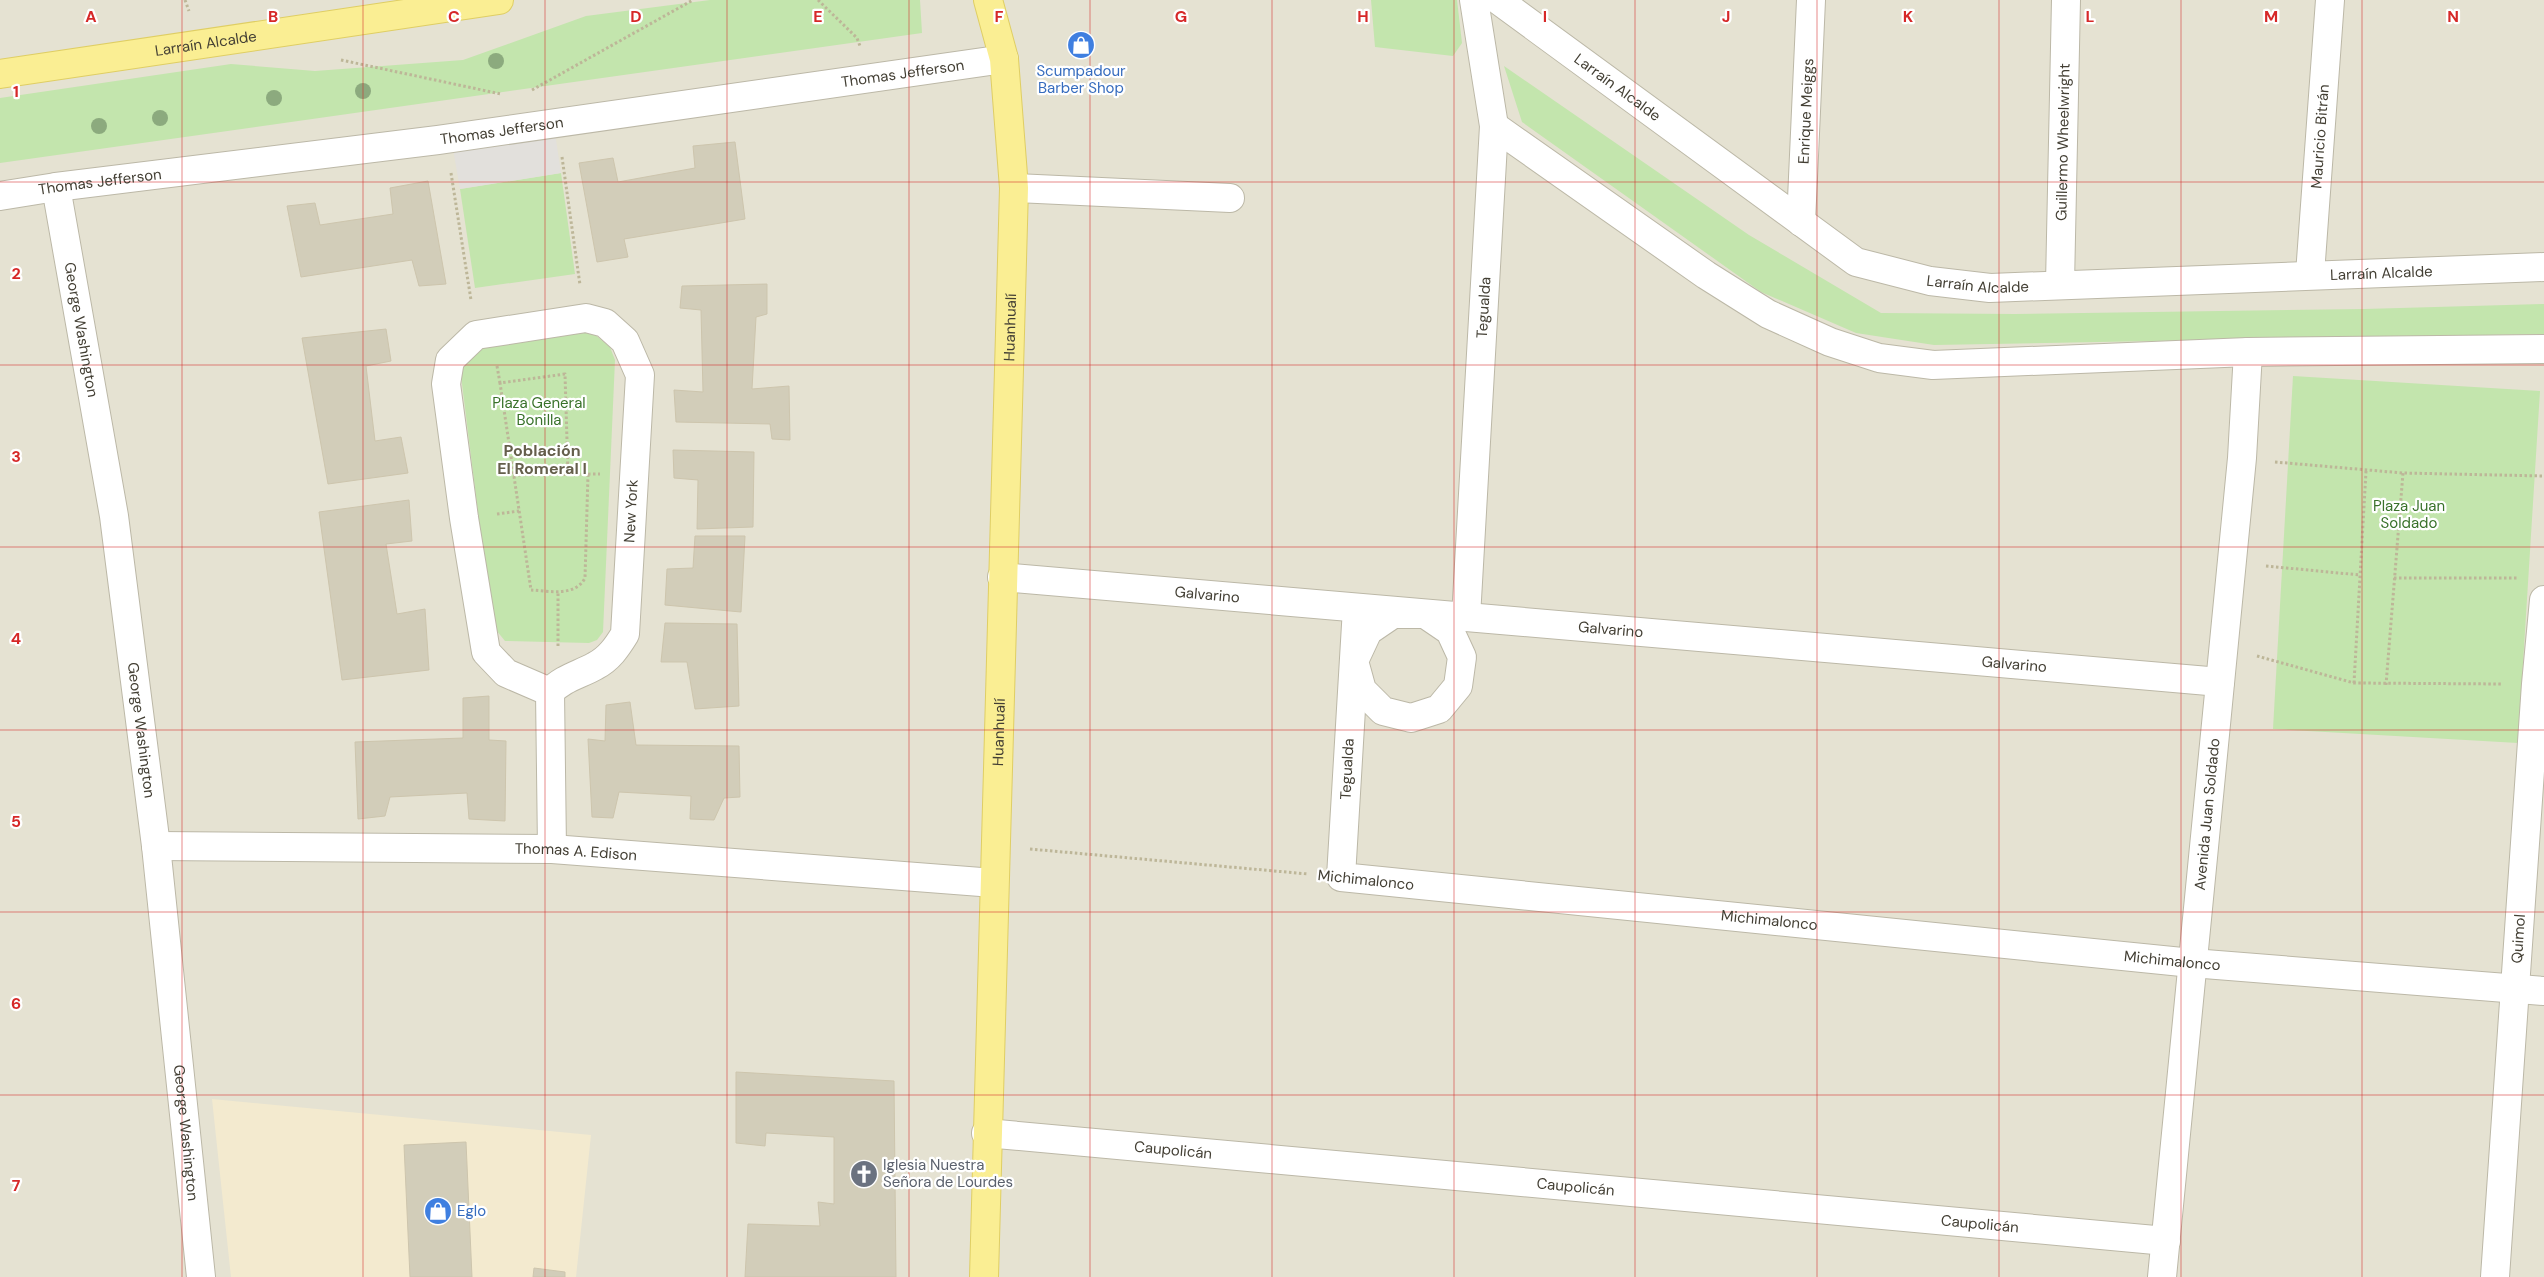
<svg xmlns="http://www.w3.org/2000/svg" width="2544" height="1277" font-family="'DM Sans',sans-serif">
  <rect width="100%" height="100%" fill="#f1efe4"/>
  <rect fill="#e5e2d2" x="0" y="0" width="2544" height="1277"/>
  <polygon fill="#f3eacf" points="212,1099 591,1135 576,1277 231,1277"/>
  <g fill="#c3e5ad">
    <polygon points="710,0 920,0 922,33 0,163 0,98 231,64 315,71 463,60 586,16"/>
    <polygon points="1371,0 1457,0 1462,43 1453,56 1375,47"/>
    <polygon points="1504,66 1749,235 1881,313 2015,314 2364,309 2544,304 2544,334 1934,345 1856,333 1761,292 1522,122"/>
    <polygon points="561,173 575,274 475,288 460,189"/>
    <polygon points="588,329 610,347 615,360 603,632 597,640 589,643 505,641 492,625 460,368 476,346"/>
    <polygon points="2293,376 2540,391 2518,743 2273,729"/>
  </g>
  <polygon fill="#e2e0dc" points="555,133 561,173 460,189 453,149"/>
  <g fill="#d2cdb9" stroke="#cdc5ad">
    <polygon points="735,142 745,219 624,239 628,257 597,262 579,163 613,158 618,182 695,168 693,146"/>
    <polygon points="428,181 446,284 419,286 412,260 301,277 287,206 315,203 320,225 393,214 390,188"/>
    <polygon points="767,284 767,314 756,317 752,389 789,386 790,440 772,439 770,424 676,422 674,390 703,392 701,310 680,308 682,286"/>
    <polygon points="386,329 391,361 366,366 375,441 401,437 408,473 328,484 302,338"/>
    <polygon points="673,450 754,452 753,527 697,529 698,480 674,478"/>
    <polygon points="409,500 412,541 386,544 397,614 425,609 429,670 342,680 319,512"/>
    <polygon points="695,536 745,536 741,612 665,605 667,569 693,568"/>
    <polygon points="665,623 737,624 739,706 695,709 687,662 661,662"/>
    <polygon points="489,696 489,740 506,741 505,821 469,819 467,793 390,797 385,816 358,819 355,742 463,738 463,698"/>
    <polygon points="630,702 636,745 739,746 740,797 724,798 714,820 690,819 691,796 619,792 613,818 592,817 588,739 605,741 606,705"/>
    <polygon points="736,1072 894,1081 896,1277 745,1277 748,1224 820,1226 818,1202 834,1204 834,1137 766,1133 765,1146 736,1143"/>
    <polygon points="466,1142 472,1277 410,1277 404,1145"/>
    <polygon points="534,1268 565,1272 565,1277 533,1277"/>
  </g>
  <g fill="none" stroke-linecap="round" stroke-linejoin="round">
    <g stroke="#bcb8a7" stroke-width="30">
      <g id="minor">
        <path id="s1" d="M1498,0L1856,262L1930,281L1990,288L2544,267"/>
        <polyline points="1494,126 1706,275 1768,314 1830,342 1879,358 1933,365 2248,352 2544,349"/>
        <path id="s2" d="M56,187L114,516L156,846L201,1277"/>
        <polyline points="1014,188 1230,198"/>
        <path id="s3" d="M0,196L56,187L438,140L1004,59"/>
        <path id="s4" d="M1801,222L1811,0"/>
        <path id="s5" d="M2310,274L2330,0"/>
        <path id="s6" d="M2060,284L2066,0"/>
        <path id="s7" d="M1002,577L2220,682"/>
        <path id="s8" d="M1357,608L1341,877L2192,963L2544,991"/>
        <polygon points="1393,614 1425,614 1450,631 1462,657 1458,686 1439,709 1411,718 1383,711 1362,690 1354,661 1368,631"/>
        <path id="s9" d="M1466,617L1494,126L1474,0"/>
        <path d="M550,692L506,673L486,652L464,518L446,384L450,360L476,335L586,318L605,323L625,341L640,375L625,634C617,647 609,659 595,666C579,675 563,678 550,692L552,849"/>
        <path id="s10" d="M156,846L552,849L994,883"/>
        <path id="s11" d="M986,1133L2166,1241"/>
        <path id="s12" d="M2162,1277L2242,458L2248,352"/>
        <path id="s13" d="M2495,1277L2536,684L2544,600"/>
      </g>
    </g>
    <g stroke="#dfce64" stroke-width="30">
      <g id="major">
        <path id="s14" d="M0,74L499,0"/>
        <path id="s15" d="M984,1277L1014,188L1004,59L988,0"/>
      </g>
    </g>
    <g stroke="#bdb698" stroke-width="3" stroke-dasharray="2.5 2.5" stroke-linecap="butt">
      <polyline points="185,0 189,11"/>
      <polyline points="818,0 857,38 860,46"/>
      <polyline points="341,60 501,94"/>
      <polyline points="532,90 693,0"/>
      <polyline points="562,157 580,285"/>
      <polyline points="451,173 471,300"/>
      <polyline points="497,366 500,383"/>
      <polyline points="2275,462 2403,473 2544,476"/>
      <path d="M568,474L565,374L500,383L531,590C549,591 575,597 585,578L588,474"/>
      <polyline points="513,475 600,474"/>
      <polyline points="497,514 519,511"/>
      <polyline points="2266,566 2360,575"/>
      <polyline points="2394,578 2519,578"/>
      <polyline points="558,646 558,592"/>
      <polyline points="2257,656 2354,683 2502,684"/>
      <polyline points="2354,683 2366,471"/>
      <polyline points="2386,685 2403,473"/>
      <polyline points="1030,849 1308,874"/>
    </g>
    <use href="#minor" stroke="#fff" stroke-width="28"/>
    <use href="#major" stroke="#faee93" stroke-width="28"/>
  </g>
  <g fill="#8caa7e">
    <circle cx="496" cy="61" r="8"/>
    <circle cx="363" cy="91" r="8"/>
    <circle cx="274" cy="98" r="8"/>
    <circle cx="160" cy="118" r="8"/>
    <circle cx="99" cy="126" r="8"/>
  </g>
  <path fill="none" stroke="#d62828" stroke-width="1" stroke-opacity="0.55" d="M182,0V1277M363,0V1277M545,0V1277M727,0V1277M909,0V1277M1090,0V1277M1272,0V1277M1454,0V1277M1635,0V1277M1817,0V1277M1999,0V1277M2181,0V1277M2362,0V1277M0,182H2544M0,365H2544M0,547H2544M0,730H2544M0,912H2544M0,1095H2544"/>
  <defs>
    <g id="shop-disc" transform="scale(1.4375)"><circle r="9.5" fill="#3f7fe0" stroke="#fff"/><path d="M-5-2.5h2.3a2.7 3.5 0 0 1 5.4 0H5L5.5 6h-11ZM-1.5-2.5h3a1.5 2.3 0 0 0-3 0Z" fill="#fff"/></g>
    <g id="church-disc" transform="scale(1.4375)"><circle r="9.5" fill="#6b7280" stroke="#fff"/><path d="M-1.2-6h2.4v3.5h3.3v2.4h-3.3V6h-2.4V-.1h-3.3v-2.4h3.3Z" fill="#fff"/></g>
  </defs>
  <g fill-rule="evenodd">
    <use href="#shop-disc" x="1081" y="45"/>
    <use href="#church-disc" x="864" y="1174"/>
    <use href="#shop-disc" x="438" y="1211"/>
  </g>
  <g text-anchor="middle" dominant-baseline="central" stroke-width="4.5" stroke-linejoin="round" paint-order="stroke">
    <g font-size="15" fill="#433f34" stroke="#fff">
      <text stroke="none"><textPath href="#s14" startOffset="208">Larraín Alcalde</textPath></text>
      <text stroke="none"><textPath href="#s3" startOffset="911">Thomas Jefferson</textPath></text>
      <text stroke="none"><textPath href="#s1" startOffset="148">Larraín Alcalde</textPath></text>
      <text stroke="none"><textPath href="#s4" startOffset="111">Enrique Meiggs</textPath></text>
      <text stroke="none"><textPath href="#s3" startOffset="506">Thomas Jefferson</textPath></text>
      <text stroke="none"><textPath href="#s5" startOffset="138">Mauricio Bitrán</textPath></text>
      <text stroke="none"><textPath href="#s6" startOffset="142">Guillermo Wheelwright</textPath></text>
      <text stroke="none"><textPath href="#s3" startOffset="101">Thomas Jefferson</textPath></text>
      <text stroke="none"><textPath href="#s1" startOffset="972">Larraín Alcalde</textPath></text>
      <text stroke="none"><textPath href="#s1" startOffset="568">Larraín Alcalde</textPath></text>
      <text stroke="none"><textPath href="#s9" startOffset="310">Tegualda</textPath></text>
      <text stroke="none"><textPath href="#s15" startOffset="950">Huanhualí</textPath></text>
      <text stroke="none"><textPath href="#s2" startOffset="145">George Washington</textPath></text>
      <text transform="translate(631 511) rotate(-87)">New York</text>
      <text stroke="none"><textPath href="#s7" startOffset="206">Galvarino</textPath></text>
      <text stroke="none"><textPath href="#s7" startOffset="611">Galvarino</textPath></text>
      <text stroke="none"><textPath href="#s7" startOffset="1016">Galvarino</textPath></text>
      <text stroke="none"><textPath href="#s2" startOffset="550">George Washington</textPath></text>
      <text stroke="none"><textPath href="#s15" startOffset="545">Huanhualí</textPath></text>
      <text transform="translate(1347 769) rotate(-87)">Tegualda</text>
      <text stroke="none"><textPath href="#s12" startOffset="465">Avenida Juan Soldado</textPath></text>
      <text stroke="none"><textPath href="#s10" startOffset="420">Thomas A. Edison</textPath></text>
      <text transform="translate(1366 880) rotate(6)">Michimalonco</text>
      <text stroke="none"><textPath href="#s8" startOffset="700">Michimalonco</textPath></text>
      <text stroke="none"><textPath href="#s13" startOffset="339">Quimol</textPath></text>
      <text stroke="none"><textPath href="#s8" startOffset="1105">Michimalonco</textPath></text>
      <text stroke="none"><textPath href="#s2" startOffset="955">George Washington</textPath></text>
      <text stroke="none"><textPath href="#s11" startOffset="188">Caupolicán</textPath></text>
      <text stroke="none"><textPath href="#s11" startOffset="592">Caupolicán</textPath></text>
      <text stroke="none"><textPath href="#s11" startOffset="998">Caupolicán</textPath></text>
    </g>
    <g font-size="15" fill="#366cbe" stroke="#fff">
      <text x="1081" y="71">Scumpadour<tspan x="1081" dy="17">Barber Shop</tspan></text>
      <text x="457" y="1211" text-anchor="start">Eglo</text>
    </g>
    <g font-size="15" fill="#39722a" stroke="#fff">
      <text x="539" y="403">Plaza General<tspan x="539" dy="17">Bonilla</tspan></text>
      <text x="2409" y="506">Plaza Juan<tspan x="2409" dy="17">Soldado</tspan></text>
    </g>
    <g font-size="15" fill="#5b616d" stroke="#fff" text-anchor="start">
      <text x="883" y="1165">Iglesia Nuestra<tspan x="883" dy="17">Señora de Lourdes</tspan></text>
    </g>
    <g font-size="16" font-weight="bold" fill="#655f4c" stroke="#fff">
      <text x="542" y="450">Población<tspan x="542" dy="18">El Romeral I</tspan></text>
    </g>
  </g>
  <g font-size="16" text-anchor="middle" font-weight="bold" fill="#d62828" stroke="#fff" stroke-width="4.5" stroke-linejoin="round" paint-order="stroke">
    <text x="91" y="22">A</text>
    <text x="273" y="22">B</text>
    <text x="454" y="22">C</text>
    <text x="636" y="22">D</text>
    <text x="818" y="22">E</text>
    <text x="999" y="22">F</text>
    <text x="1181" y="22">G</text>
    <text x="1363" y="22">H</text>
    <text x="1545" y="22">I</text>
    <text x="1726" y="22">J</text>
    <text x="1908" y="22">K</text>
    <text x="2090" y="22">L</text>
    <text x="2271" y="22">M</text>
    <text x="2453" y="22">N</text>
    <text x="16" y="97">1</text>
    <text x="16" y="279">2</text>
    <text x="16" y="462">3</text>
    <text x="16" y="644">4</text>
    <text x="16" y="827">5</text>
    <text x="16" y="1009">6</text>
    <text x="16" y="1191">7</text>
  </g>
</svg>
